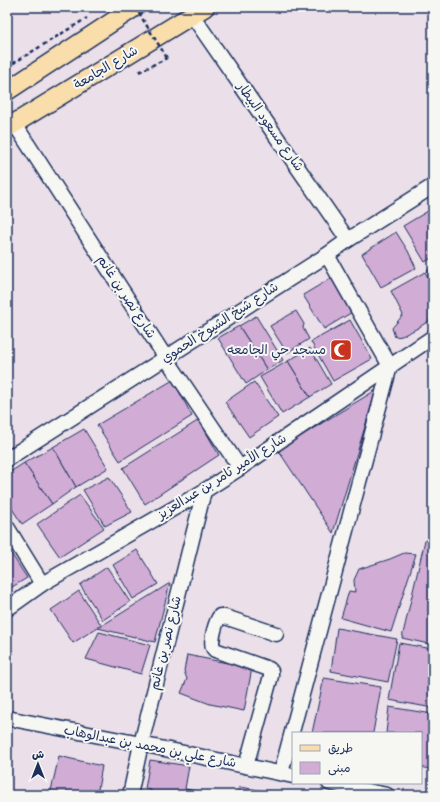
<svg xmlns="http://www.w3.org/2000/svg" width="440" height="802" font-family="Mynerve,'Playpen Sans Arabic',sans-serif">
  <rect width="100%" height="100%" fill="#ebe0e9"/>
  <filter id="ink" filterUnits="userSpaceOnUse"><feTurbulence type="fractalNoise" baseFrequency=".025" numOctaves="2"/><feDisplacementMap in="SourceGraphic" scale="8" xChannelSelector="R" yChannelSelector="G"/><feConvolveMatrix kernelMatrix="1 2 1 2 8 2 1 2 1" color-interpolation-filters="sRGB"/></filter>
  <g filter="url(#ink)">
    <g fill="#d1acd5" stroke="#1b2f5e">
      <polygon points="433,208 433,257 425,262 403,226"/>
      <polygon points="396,232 408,251 416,268 381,287 362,254"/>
      <polygon points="433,267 433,281 427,271"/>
      <polygon points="425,272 433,285 433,318 418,328 402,336 395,337 392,328 403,315 391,291"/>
      <polygon points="333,277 354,311 324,329 303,295"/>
      <polygon points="296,311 304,324 303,328 309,339 287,353 270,326"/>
      <polygon points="256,316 283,360 267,370 239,326"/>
      <polygon points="350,320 372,359 333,381 311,342"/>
      <polygon points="239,326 267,370 246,384 218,338"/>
      <polygon points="310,348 331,384 310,397 288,361"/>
      <polygon points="288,361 310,397 282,414 260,377"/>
      <polygon points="173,380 192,416 120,461 97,425"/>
      <polygon points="254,382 278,417 249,437 225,402"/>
      <polygon points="376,390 333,533 278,450"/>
      <polygon points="199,420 219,455 145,504 123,468"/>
      <polygon points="84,429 108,468 76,487 53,447"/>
      <polygon points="53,447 76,487 52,504 24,463"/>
      <polygon points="24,463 52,504 22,524 7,501 7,474"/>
      <polygon points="109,477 132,512 105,526 83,490"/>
      <polygon points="80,495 104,528 60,557 37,524"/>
      <polygon points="425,540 433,542 433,645 402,638"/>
      <polygon points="7,547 27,578 7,590"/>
      <polygon points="137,550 158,584 133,599 113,565"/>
      <polygon points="404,553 416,554 391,632 341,618 349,591 355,592 354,580 359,569 390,559"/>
      <polygon points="107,567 130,602 103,620 80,585"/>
      <polygon points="170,583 155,642 98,628"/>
      <polygon points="79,591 101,625 73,643 51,610"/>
      <polygon points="337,628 397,639 388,682 331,671"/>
      <polygon points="99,632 150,645 141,674 86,659"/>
      <polygon points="399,643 433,649 433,708 389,700"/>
      <polygon points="187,655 252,668 244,711 210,704 181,693 187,679 184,671"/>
      <polygon points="324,678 381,687 373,733 312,733"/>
      <polygon points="389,707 433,714 433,770 421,767 421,733 386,733"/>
      <polygon points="59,756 102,766 97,795 50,795"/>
      <polygon points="150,760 189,766 185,789 218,795 150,795 151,790 145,789"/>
      <polygon points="239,787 280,793 279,795 237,795"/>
    </g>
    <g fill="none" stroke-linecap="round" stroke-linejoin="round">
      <g stroke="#1b2f5e" stroke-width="17">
        <g id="minor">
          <polyline points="192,15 348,240"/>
          <polyline points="14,123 166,358 240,468"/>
          <polyline points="7,459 327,255 348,240 433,186"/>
          <polyline points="7,527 42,584"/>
          <polyline points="7,609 42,584 204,491 240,468 433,337"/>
          <polyline points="7,718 141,744 293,776"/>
          <path d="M246,766L271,676V671L269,669L215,650C214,649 213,648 213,647C210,641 216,621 220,616L225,617L276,634"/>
          <polyline points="281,773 390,366 327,255"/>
          <polyline points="329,783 387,795"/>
          <polyline points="130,795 141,744 204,491"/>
        </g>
      </g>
      <g stroke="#1b2f5e" stroke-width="21">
        <g id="major">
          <polyline points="7,91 135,7"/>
          <polyline points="7,128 205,7"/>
        </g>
      </g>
      <g stroke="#1b2f5e" stroke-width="2.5" stroke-dasharray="4 3" stroke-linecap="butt">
        <polyline points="97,8 99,7"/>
        <polyline points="7,67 87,18"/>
        <polyline points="139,72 167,58"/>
      </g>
      <use href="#minor" stroke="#f6f6f2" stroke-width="14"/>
      <use href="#major" stroke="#f9deab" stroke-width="18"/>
      <polyline stroke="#1b2f5e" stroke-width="2.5" stroke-dasharray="4 3" stroke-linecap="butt" points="135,7 167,58"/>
    </g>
  </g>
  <defs>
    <g id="mosque-square" transform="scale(1.15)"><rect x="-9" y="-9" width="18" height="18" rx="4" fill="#c8321e" stroke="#f6f6f2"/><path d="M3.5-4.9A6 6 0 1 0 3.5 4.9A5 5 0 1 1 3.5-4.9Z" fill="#fff"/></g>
  </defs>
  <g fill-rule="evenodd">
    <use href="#mosque-square" x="341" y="350"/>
  </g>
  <g text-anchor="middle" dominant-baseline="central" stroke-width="4" stroke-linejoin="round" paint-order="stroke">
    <g font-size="13" fill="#1b2f5e" stroke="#f6f6f2">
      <text transform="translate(106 68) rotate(-31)">شارع الجامعة</text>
      <text transform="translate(270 127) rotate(55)">شارع مسعود البيطار</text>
      <text transform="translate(126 297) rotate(57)">شارع نصر بن غانم</text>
      <text transform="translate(220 323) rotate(-33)">شارع شيخ الشيوخ الحموي</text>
      <text transform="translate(222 477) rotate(-32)">شارع الأمير ثامر بن عبدالعزيز</text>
      <text transform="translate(166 643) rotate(-76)">شارع نصر بن غانم</text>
      <text transform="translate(150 747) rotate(11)">شارع علي بن محمد بن عبدالوهاب</text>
    </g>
    <g font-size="13" fill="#1b2f5e" stroke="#f6f6f2" text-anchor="end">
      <text x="326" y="350">مسجد حي الجامعه</text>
    </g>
  </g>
  <rect width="440" height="802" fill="none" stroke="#f6f6f2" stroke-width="24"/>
  <rect x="12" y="12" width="416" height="778" fill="none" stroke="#1b2f5e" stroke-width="1.5" filter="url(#ink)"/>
  <rect x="292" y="732" width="130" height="52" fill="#f6f6f2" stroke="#9ea6b7"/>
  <rect x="300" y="745" width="20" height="6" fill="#f9deab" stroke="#9ea6b7"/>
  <text x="328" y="752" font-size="12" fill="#1b2f5e">طريق</text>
  <rect x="300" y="762" width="20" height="12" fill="#d1acd5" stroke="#9ea6b7"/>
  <text x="328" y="772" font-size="12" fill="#1b2f5e">مبنى</text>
  <g transform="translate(38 764)" stroke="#f6f6f2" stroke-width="3" paint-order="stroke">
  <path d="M0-3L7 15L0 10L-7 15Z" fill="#1b2f5e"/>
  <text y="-6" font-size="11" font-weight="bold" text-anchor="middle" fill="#1b2f5e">ش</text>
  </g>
</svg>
